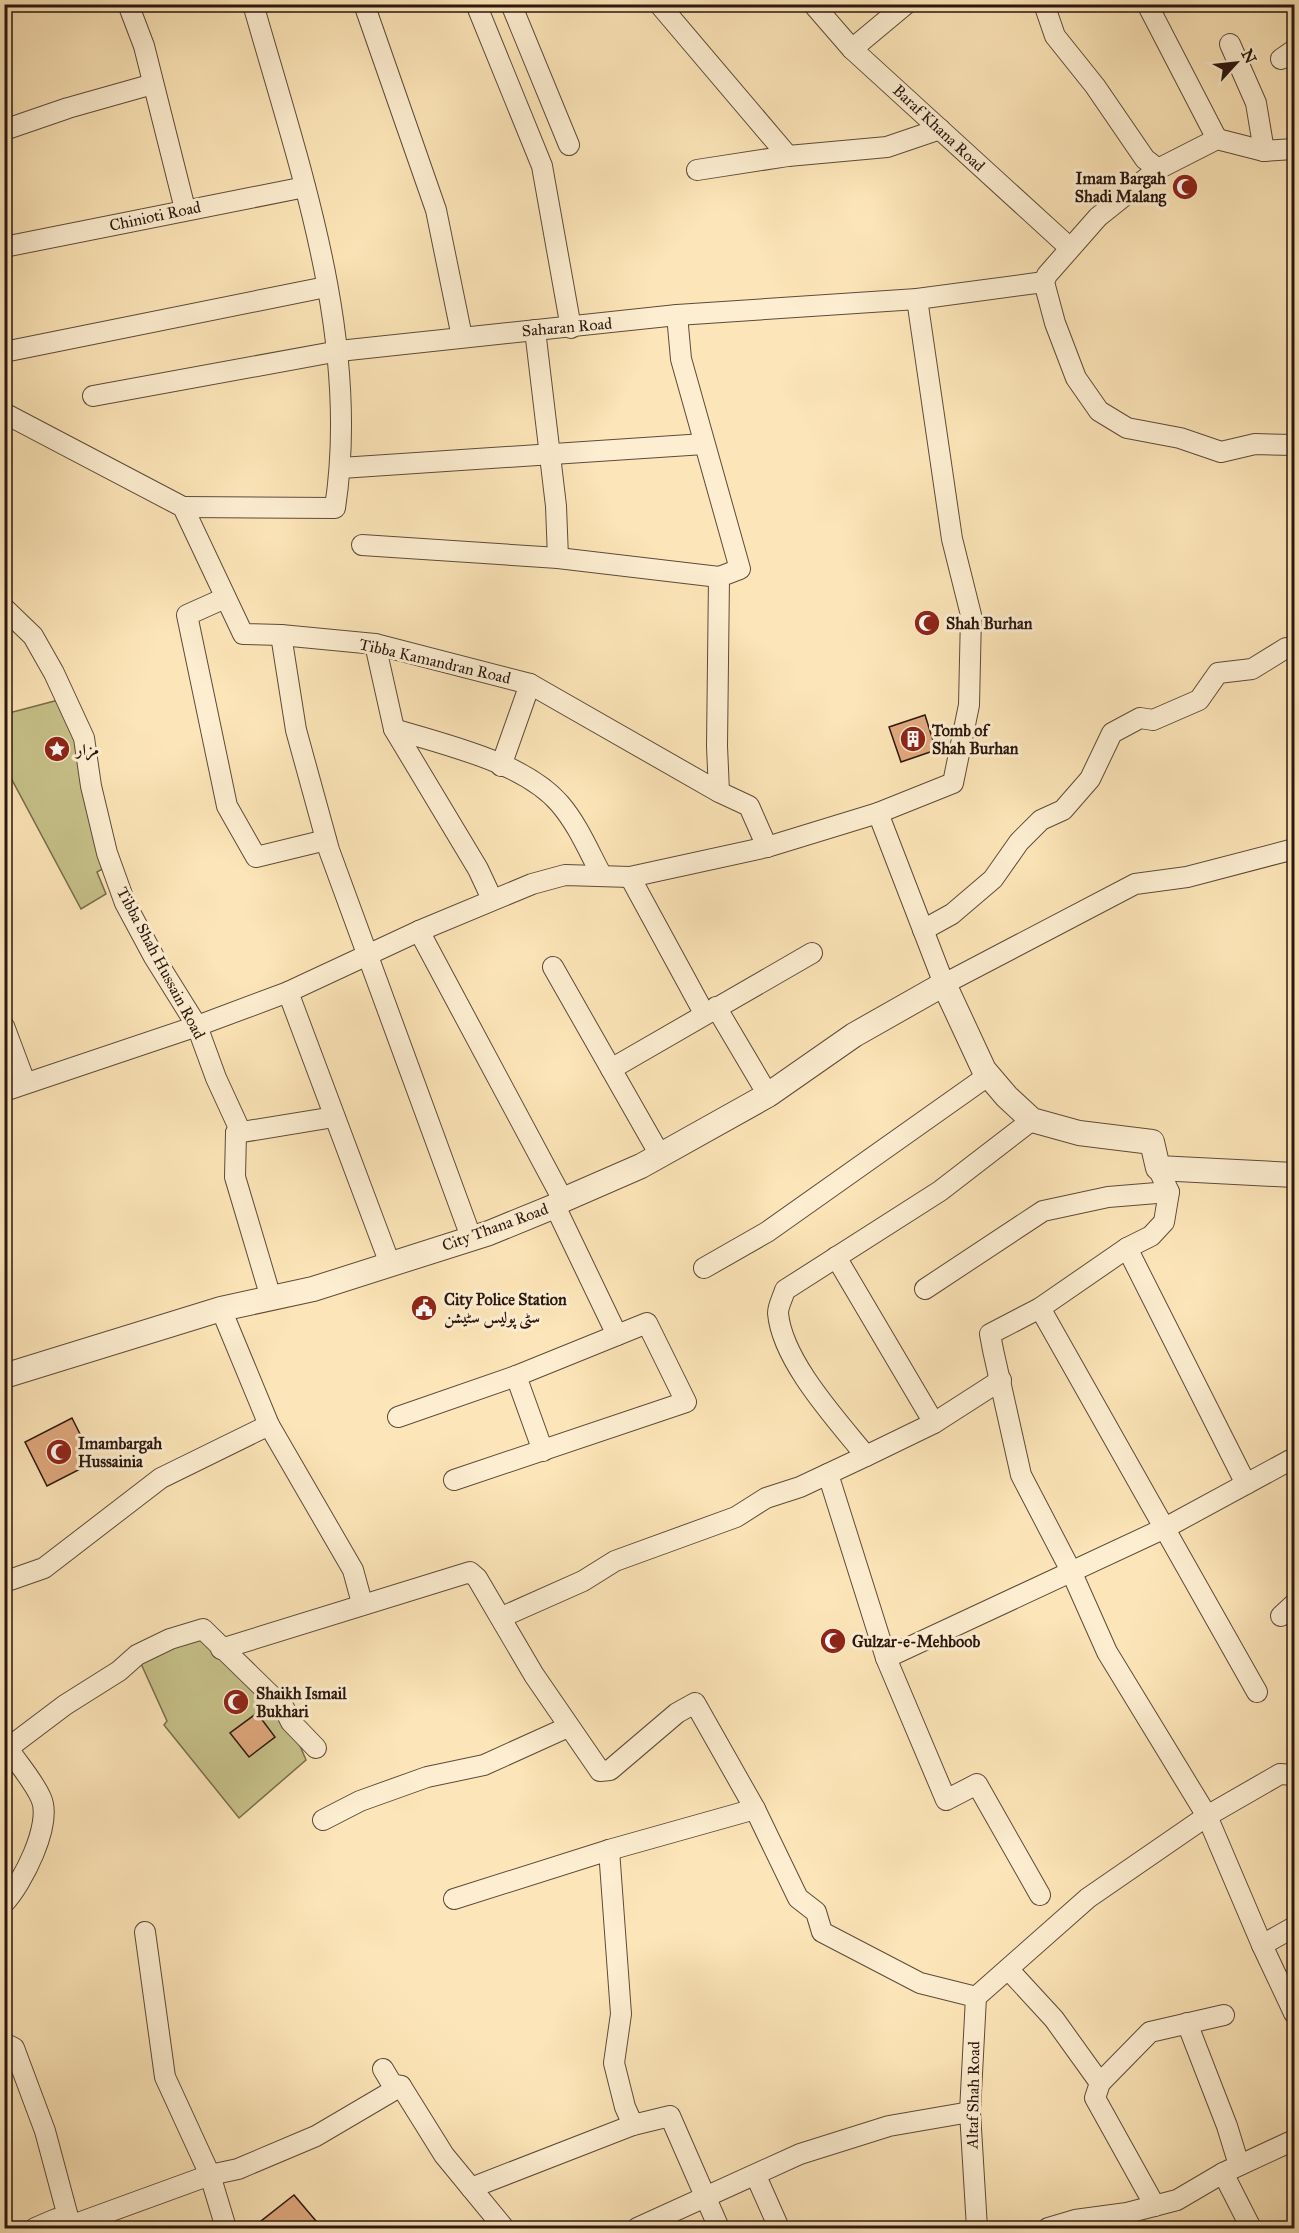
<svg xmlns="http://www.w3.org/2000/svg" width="1299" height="2233" font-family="'IM FELL Great Primer',Amiri,serif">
  <rect width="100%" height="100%" fill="#fce5b8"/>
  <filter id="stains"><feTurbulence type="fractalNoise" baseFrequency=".00333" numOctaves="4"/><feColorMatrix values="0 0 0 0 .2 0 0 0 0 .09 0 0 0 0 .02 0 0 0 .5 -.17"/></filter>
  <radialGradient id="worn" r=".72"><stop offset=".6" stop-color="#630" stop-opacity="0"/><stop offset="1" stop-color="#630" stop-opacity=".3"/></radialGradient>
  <g fill="#c7c28a" stroke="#786c4c" stroke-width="1.5">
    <polygon points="66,698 111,864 97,872 106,894 81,909 12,780 5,782 5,714"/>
    <polygon points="203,1629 284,1708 306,1760 239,1818 164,1725 167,1721 137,1655"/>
  </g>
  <g fill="#e1a97e" stroke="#2a160f" stroke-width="1.5">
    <polygon points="925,715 936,750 901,762 889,727"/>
    <polygon points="72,1418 94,1462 47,1486 25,1442"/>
    <polygon points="257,1713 275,1737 249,1757 230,1733"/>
    <polygon points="294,2195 322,2228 252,2228"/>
  </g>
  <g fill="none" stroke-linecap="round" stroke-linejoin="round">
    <g stroke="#5e4a39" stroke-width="22">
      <g id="minor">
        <polyline points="128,4 144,46 185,209"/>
        <polyline points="364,4 436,210 462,337"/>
        <polyline points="476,4 542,166 571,328"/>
        <polyline points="511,4 569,145"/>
        <polyline points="659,4 788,156"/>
        <polyline points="813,4 852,49 1070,248"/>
        <polyline points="1044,4 1055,36 1095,86 1145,159 1158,169"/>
        <polyline points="1147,4 1217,139"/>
        <polyline points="1230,44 1256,103 1264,151"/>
        <polyline points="852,49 906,4"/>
        <polyline points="1281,59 1294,50"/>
        <polyline points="4,130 68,108 153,84"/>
        <polyline points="1294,149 1264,151 1217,139 1158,169 1098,217 1047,275 1044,282 1055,323 1076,378 1099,411 1127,428 1180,438 1221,452 1255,444 1294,445"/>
        <polyline points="697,170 788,156 887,147 940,129"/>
        <polyline points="4,247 305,187"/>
        <polyline points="677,315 681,359 740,569 719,577 717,746 719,792"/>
        <polyline points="535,330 556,506 558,558"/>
        <polyline points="4,352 326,287"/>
        <polyline points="93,396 339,351 677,315 917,299 1044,282"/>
        <polyline points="4,413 183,507 243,634 281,635 375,644 530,684 719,792 749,806 767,847"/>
        <polyline points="341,468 704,444"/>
        <path d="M183,507L335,508C361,338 299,166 253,4"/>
        <polyline points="362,545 558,558 719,577"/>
        <polyline points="225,598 187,615 227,806 256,857 326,840"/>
        <polyline points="4,608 33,636 54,673 84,738 91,786 107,853 125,903 154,957 197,1026 216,1078 239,1128 236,1133 235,1177 271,1298"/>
        <polyline points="281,635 296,730 329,850 471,1237"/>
        <polyline points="375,644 394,729 478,869 492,899"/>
        <path d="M394,729C445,745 524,762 560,804C578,825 589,852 602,876"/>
        <polyline points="501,766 530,684"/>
        <polyline points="878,813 944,984 1135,884 1187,877 1294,849"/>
        <polyline points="630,877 704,1013"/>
        <polyline points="923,930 952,914 993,879 1019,842 1041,820 1063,810 1090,779 1112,733 1140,718 1153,720 1199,700 1218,673 1252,669 1286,648"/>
        <polyline points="419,931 563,1200"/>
        <polyline points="553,967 660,1155"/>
        <polyline points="288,992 390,1264"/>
        <polyline points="716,1007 768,1095"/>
        <polyline points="4,1026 25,1082"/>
        <polyline points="611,1069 812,953"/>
        <polyline points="4,1091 197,1026 288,992 419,931 532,884 565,875 630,877 767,847 878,813 953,783 969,705 971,615 952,539 917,299"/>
        <polyline points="236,1133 334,1117"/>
        <polyline points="1158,1168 1169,1192 1164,1222 1151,1236 1127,1248 1040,1308 990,1334 993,1350 1021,1475 1071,1571 1107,1652 1207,1816 1262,1945 1294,2013"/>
        <polyline points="555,1206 617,1335"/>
        <polyline points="1127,1248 1246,1484"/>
        <polyline points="836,1257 934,1423"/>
        <polyline points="704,1268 767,1232 989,1075"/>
        <polyline points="925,1289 1043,1211 1108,1197 1169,1192"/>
        <polyline points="1040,1308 1257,1692"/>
        <polyline points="221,1309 269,1425 353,1570 362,1603"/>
        <polyline points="516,1376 543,1451"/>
        <path d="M1001,1380L934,1423L866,1456C837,1420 782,1361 778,1313C778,1306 783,1297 785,1290L940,1191L1032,1120"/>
        <polyline points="398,1417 516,1376 647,1323 686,1402 454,1480"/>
        <polyline points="828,1474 886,1658 946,1800 977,1784 1040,1895"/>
        <polyline points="4,1582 44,1568 161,1478 269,1425"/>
        <polyline points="1281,1616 1294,1604"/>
        <polyline points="502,1617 583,1581 615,1561 736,1517 766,1498 800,1487 866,1456"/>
        <polyline points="221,1649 470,1572 477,1578 534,1675 600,1771 610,1770 677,1713 695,1703 755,1809 798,1898 816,1912 822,1932 920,1983 976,1997"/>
        <polyline points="886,1658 1165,1528 1294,1458"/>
        <polyline points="4,1751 65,1705 119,1671 137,1655 170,1639 203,1629 284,1708 291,1722 316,1748"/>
        <polyline points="323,1820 360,1801 427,1777 484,1765 568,1727"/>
        <polyline points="609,1850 621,2014 614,2063 625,2107 633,2125"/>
        <polyline points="454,1899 609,1850 755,1809"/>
        <path d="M4,1903C22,1884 53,1824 41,1798C33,1780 18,1764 8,1748"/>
        <polyline points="145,1932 165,2077 210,2175 226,2228"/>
        <polyline points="1262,1945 1294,1927"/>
        <polyline points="1008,1969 1054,2019 1100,2083"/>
        <polyline points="976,1997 1088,1898 1207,1816 1280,1774 1294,1775"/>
        <polyline points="976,1997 970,2112 977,2228"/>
        <polyline points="1187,2023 1227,2126 1239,2165"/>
        <polyline points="4,2043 14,2048 45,2131 71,2228"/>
        <polyline points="383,2069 392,2084 401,2086 444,2155 504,2228"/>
        <polyline points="1223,2173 1251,2228"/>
        <polyline points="756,2176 779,2228"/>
        <polyline points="471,2188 633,2125 670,2116 719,2228"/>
        <polyline points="1155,2206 1095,2098 1100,2083 1150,2032 1224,2015"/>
        <polyline points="35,2228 56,2219 70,2226 210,2175 238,2169 316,2136 401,2086"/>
        <polyline points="637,2228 800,2154 889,2126 970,2112"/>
        <polyline points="1048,2228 1075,2220 1127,2213 1177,2200 1223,2173 1294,2140"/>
      </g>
    </g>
    <g stroke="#5e4a39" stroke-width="26">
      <polyline id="tertiary" points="4,1376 221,1309 313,1289 489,1233 555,1206 563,1200 641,1166 768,1095 854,1035 944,984 984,1070 1007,1097 1032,1120 1079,1133 1152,1142 1158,1168 1294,1175"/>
    </g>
    <use href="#minor" stroke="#fdeed1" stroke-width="20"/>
    <use href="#tertiary" stroke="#fdeed1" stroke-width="24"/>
  </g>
  <defs>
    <g id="mosque-disc" transform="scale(1.35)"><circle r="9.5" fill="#8f2418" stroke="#fdeed1"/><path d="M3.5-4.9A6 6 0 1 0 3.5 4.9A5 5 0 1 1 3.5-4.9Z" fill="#fff"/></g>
    <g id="building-disc" transform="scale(1.35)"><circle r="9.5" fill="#8f2418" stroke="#fdeed1"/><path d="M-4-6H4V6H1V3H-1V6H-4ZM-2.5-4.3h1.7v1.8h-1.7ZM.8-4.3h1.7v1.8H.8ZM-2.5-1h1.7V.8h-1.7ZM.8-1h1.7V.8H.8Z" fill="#fff"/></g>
    <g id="sight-disc" transform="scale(1.35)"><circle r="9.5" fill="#8f2418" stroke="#fdeed1"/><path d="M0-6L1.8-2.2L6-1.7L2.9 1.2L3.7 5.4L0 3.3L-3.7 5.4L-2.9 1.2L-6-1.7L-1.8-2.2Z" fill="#fff"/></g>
    <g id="civic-disc" transform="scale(1.35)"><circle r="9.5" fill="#8f2418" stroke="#fdeed1"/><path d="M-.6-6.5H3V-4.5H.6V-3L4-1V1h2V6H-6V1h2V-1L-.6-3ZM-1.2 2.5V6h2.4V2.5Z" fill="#fff"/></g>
  </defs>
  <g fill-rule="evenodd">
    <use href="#mosque-disc" x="1185" y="187"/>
    <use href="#mosque-disc" x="927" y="623"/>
    <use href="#building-disc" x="913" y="739"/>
    <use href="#sight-disc" x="57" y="749"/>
    <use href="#civic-disc" x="424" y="1308"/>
    <use href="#mosque-disc" x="59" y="1452"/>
    <use href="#mosque-disc" x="833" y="1641"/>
    <use href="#mosque-disc" x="236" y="1702"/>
  </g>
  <g text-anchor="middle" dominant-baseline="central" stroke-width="6" stroke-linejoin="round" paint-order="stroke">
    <g font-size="16" fill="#2a160f" stroke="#fdeed1">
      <text transform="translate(939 128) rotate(43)">Baraf Khana Road</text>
      <text transform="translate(155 216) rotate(-12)">Chinioti Road</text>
      <text transform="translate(567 327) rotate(-5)">Saharan Road</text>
      <text transform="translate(435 661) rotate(13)">Tibba Kamandran Road</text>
      <text transform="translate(161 963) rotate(62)">Tibba Shah Hussain Road</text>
      <text transform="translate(495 1227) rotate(-20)">City Thana Road</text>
      <text transform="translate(973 2095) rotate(-89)">Altaf Shah Road</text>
    </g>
    <g font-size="16" font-weight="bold" fill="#2a160f" stroke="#fdeed1" text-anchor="start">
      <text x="1166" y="178" text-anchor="end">Imam Bargah<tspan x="1166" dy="18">Shadi Malang</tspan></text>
      <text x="946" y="623">Shah Burhan</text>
      <text x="932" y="730">Tomb of<tspan x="932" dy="18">Shah Burhan</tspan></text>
      <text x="76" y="749">مزار</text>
      <text x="444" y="1299">City Police Station<tspan x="444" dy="18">سٹی پولیس سٹیشن</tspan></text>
      <text x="78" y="1443">Imambargah<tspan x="78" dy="18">Hussainia</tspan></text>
      <text x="852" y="1641">Gulzar-e-Mehboob</text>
      <text x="256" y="1693">Shaikh Ismail<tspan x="256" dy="18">Bukhari</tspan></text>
    </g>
  </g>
  <rect width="1299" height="2233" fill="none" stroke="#fce5b8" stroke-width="24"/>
  <rect x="6" y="6" width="1287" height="2221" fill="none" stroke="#2a160f" stroke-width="3"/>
  <rect x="12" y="12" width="1275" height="2209" fill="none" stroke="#2a160f" stroke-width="1.5"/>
  <g transform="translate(1236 63) rotate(63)" stroke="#fdeed1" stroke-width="4.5" paint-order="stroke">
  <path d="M0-4.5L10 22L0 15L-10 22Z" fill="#2a160f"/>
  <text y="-9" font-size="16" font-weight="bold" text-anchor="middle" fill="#2a160f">N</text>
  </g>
  <rect width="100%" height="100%" filter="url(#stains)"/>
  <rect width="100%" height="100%" fill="url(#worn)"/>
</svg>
